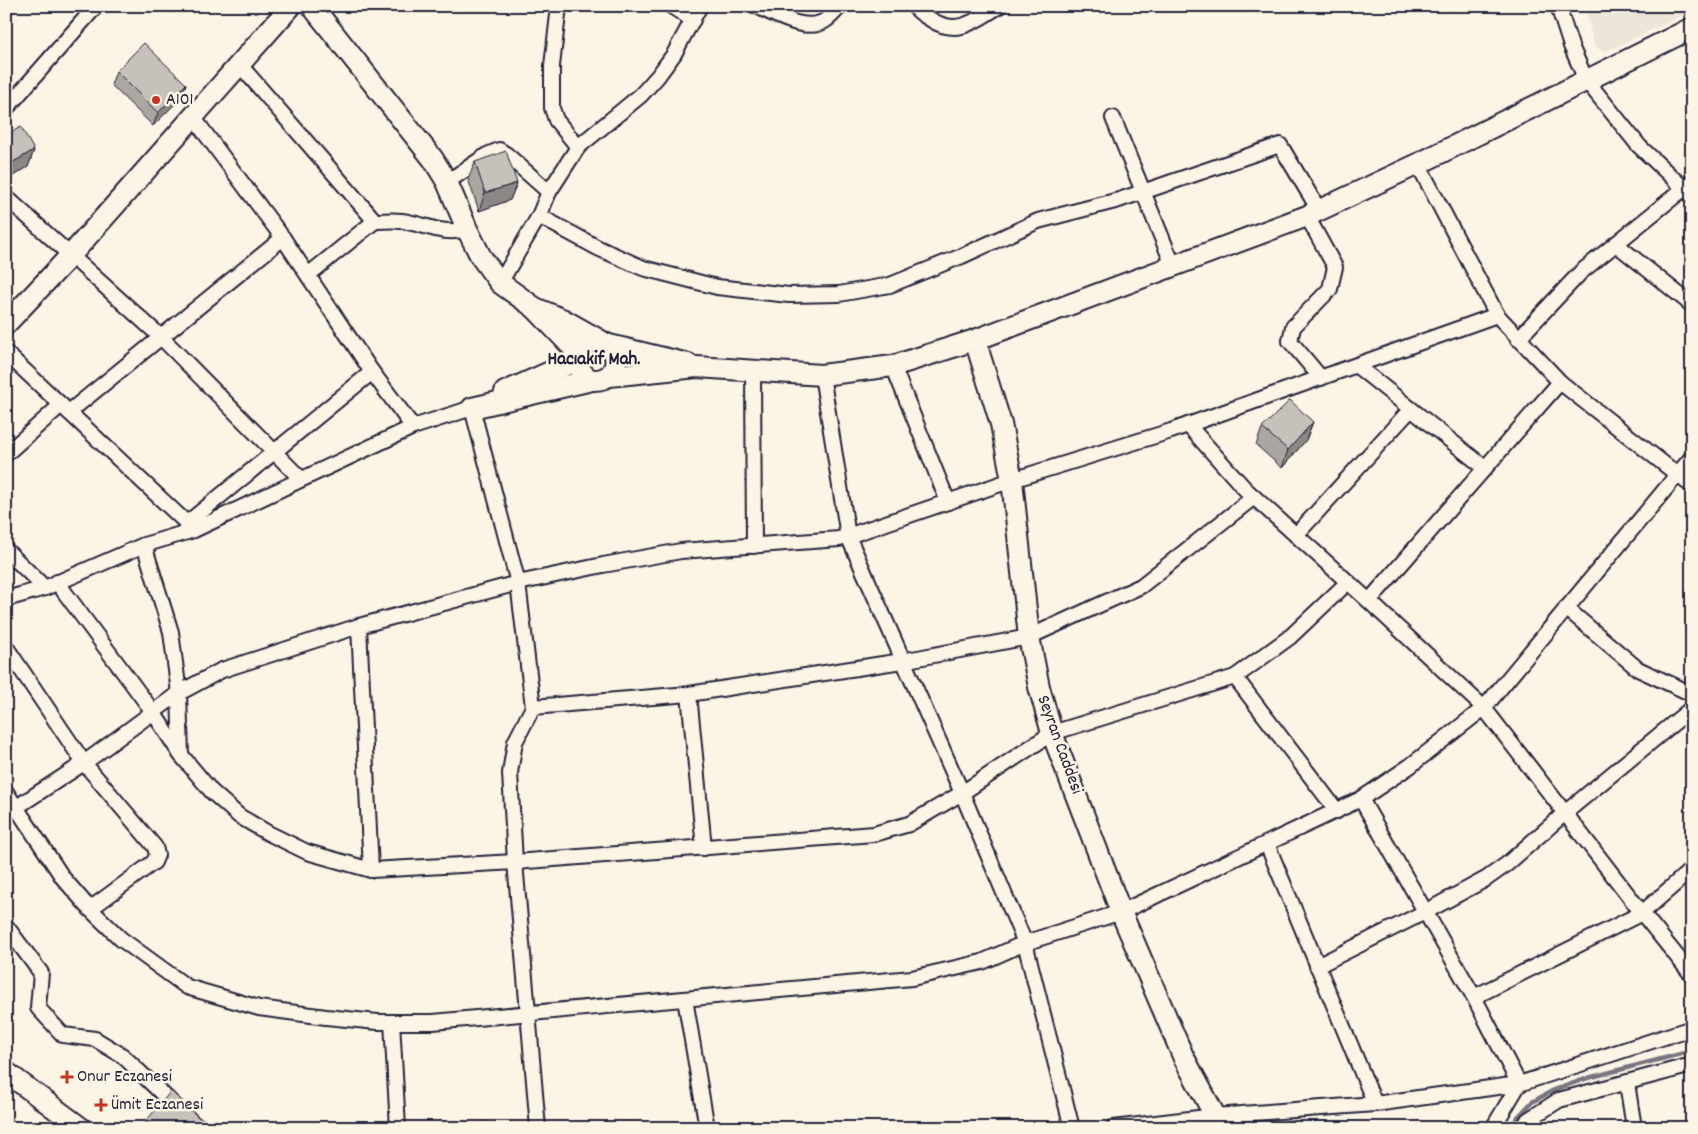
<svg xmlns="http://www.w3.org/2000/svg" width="1698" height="1134" font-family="Dekko,sans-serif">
  <rect width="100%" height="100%" fill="#fcf5e5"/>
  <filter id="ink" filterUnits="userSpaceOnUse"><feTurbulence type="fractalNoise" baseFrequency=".02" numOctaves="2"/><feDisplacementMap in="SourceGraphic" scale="10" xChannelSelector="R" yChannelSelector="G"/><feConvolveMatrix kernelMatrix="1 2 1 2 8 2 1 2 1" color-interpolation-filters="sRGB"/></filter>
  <g filter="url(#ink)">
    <polygon fill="#ece5d8" points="1585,6 1692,6 1692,11 1605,52 1594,45"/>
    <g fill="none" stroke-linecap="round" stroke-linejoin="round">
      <polyline stroke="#78757e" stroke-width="4.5" points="1513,1128 1516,1119 1532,1102 1554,1090 1588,1078 1692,1051"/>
      <g stroke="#22223b" stroke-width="18">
        <g id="street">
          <polyline points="559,6 552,66 552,108 556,120 578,147"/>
          <polyline points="671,6 693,20"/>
          <path d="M756,6C775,14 807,34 826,20C831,17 836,11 840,6"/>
          <path d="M914,6C918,12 924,15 930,19C957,37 975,21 999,6"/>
          <polyline points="1558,6 1571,46 1586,80 1639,146 1692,196"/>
          <polyline points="240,65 375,221 308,275"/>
          <polyline points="6,109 96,6"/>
          <polyline points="193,117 283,238 372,372 413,427"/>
          <polyline points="1113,118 1173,265"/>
          <polyline points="1418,164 1497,315 1560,382 1692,486"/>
          <polyline points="447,182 487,155 499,150 507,155 549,192"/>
          <polyline points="6,197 161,337 301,479"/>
          <polyline points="539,216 598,248 643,268 717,287 789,295 839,294 890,285 962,256 1038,221 1119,200 1280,145 1319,210"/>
          <polyline points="1307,216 1335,267 1330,289 1293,327 1290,341 1321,378"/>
          <path d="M375,221C384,221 393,220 402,221C426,224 442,236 467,229"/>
          <polyline points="1616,244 1692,305"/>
          <polyline points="500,283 539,216 549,192 578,147 641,95 658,76 674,54 700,6"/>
          <polyline points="1518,339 1581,272 1692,182"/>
          <polyline points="6,353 194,530"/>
          <polyline points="893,366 948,502"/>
          <polyline points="1357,366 1485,468"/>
          <polyline points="753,370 754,546"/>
          <polyline points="822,375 848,536 962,793 1025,943 1072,1128"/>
          <polyline points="69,412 283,238"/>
          <polyline points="1188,425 1245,489 1369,601 1484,708 1642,913 1692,975"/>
          <polyline points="6,454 61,405"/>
          <polyline points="186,524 372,372"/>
          <polyline points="1296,535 1411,409"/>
          <polyline points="144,545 171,632 179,693 181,755"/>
          <polyline points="6,550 45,588"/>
          <polyline points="57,582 153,712 181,755 212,792 239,816 268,833 307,852 371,870 515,862 874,834 909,824 962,793 1052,733 1235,677 1290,637 1348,582"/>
          <polyline points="6,599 45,588 144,545 194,530 413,427 472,408 518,583 533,707 515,742 510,773 515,862 538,1128"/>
          <polyline points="1369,601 1560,382"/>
          <polyline points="1566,608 1638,669 1692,694"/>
          <polyline points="359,626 371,870"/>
          <polyline points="6,647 84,763 155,847 157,855 154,862 90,909"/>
          <polyline points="1235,677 1337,811"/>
          <polyline points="689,694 704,848"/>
          <polyline points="533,707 689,694 902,661 1029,637 1141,586 1254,497"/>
          <polyline points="6,792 63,878 90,909 121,939 187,987 259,1008 326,1017 378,1022 433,1022 912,978 982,962 1025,943 1121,912 1361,799 1410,766 1484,708 1692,457"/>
          <polyline points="1361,799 1474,997 1519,1084 1493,1128"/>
          <polyline points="6,814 84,763 179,693 222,670 359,626 518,583 603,565 681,551 839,539 1012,480 1171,431 1497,315"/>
          <polyline points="1267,844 1375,1104"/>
          <polyline points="6,926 41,973 38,1008 63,1035 95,1039 123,1056 198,1128"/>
          <polyline points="1317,966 1425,912 1486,879 1507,864 1566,812 1692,708"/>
          <polyline points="1474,997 1642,913 1692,869"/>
          <polyline points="685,999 707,1128"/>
          <polyline points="392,1022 398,1128"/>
          <polyline points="1627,1083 1634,1128"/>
          <polyline points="1113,1128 1215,1116 1375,1104 1519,1084 1692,1028"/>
          <polyline points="1523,1128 1528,1120 1559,1100 1692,1065"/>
        </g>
      </g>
      <g stroke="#22223b" stroke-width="24">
        <g id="secondary">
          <polyline points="312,6 433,159 447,182 467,229 481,257 500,283 535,308"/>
          <polyline points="6,324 70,256 291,6"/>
          <polyline points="975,340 1001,424 1012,480 1029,637 1039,687 1052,733 1121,912 1183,1056 1215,1116 1220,1128"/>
          <polyline points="609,345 688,364"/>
          <polyline points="578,353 535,308 562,319 601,341"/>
          <polyline points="609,376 697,367 822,375 893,366 975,340 1307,216 1418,164 1692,28"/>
          <polyline points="505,392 577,360"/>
          <path d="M472,408L592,380C627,382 621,332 587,343L578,353V367L586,377L592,380"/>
          <polyline points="6,1072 81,1128"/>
        </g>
      </g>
      <use href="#street" stroke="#fcf5e5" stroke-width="14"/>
      <use href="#secondary" stroke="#fcf5e5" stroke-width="20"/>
    </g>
    <g fill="#aaa6a1" stroke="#22223b">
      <polygon points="116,71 186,84 181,98 153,126 111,85"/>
      <polygon points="6,135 34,150 28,167 6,180"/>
      <polygon points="475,162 517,183 510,200 479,211 468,179"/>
      <polygon points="1313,422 1306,440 1282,468 1256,445 1262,428"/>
      <polygon points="198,1117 208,1121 206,1128 144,1128 146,1121"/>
    </g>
    <g fill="#8b8783" stroke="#22223b">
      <polygon points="186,84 181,98 153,126 158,113"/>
      <polygon points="34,150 28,167 6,180 6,171 8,165"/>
      <polygon points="517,183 510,200 479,211 485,193"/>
      <polygon points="1313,422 1306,440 1282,468 1288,450"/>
      <polygon points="208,1121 206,1128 202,1128"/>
    </g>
    <g fill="#c6c1bb" stroke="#22223b">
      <polygon points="144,43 186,84 158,113 116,71"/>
      <polygon points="21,127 34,150 8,165 6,162 6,135"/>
      <polygon points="506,151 517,183 485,193 475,162"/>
      <polygon points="1290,400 1313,422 1288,450 1262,428"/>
      <polygon points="171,1091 198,1117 208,1121 202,1128 156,1128 146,1121"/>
    </g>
  </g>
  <g fill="#c8321e" stroke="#fcf5e5" stroke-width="2">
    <circle cx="156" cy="100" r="5"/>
    <path d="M64.5 1069.5h5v5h5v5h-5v5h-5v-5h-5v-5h5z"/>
    <path d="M98.5 1097.5h5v5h5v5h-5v5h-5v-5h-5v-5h5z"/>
  </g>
  <g text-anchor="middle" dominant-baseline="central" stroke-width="5" stroke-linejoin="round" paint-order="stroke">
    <g font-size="18" fill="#22223b" stroke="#fcf5e5" text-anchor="start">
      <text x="166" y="100">A101</text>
      <text x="77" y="1077">Onur Eczanesi</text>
      <text x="111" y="1105">Ümit Eczanesi</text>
    </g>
    <g font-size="18" fill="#22223b" stroke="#fcf5e5">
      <text transform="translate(1059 745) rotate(70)">Seyran Caddesi</text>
    </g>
    <g font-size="19" font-weight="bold" fill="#22223b" stroke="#fcf5e5">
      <text x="594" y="360">Hacıakif Mah.</text>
    </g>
  </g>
  <rect width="1698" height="1134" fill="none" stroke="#fcf5e5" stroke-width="25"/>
  <rect x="12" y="12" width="1673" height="1109" fill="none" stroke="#22223b" stroke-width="2" filter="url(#ink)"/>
</svg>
